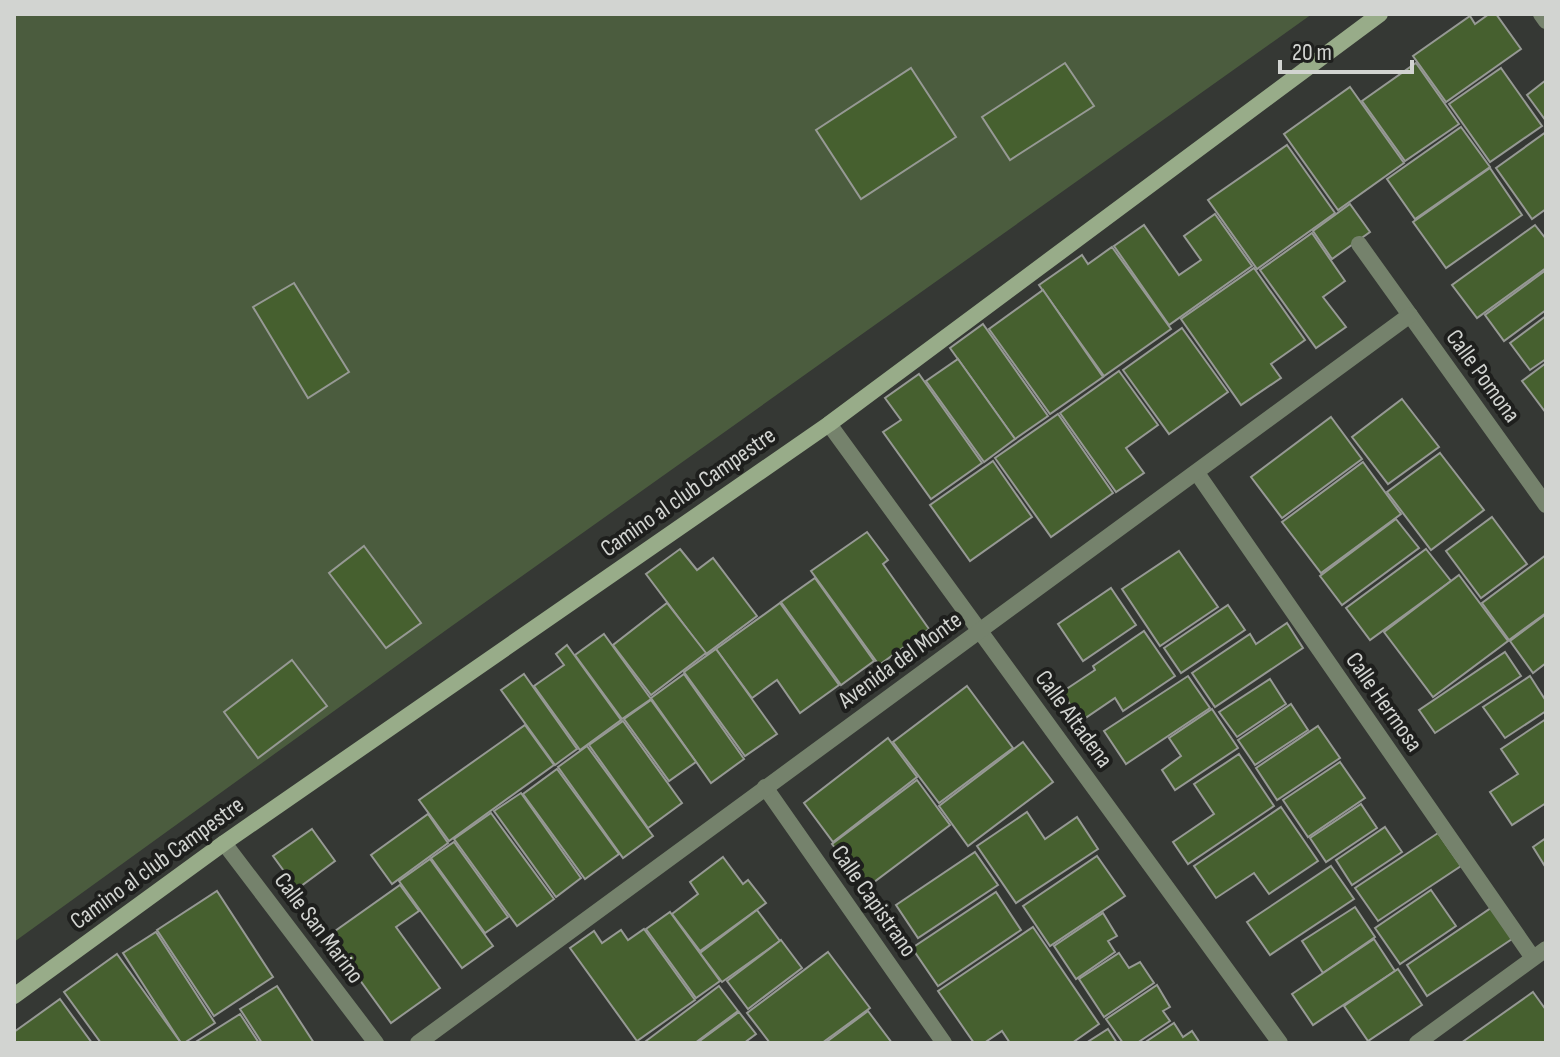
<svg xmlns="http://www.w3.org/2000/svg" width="1560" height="1057" font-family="'Sofia Sans Condensed',sans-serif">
  <rect width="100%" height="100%" fill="#353834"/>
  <polygon fill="#4b5c3e" points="14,14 1312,14 449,628 14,942"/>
  <g fill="#46602f" stroke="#969994" stroke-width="2">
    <polygon points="1489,14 1496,14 1521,49 1446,102 1413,56 1470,16 1475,24"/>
    <polygon points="1065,63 1094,106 1010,160 982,117"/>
    <polygon points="1416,63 1459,124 1405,161 1362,101"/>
    <polygon points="911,68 956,137 861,199 816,130"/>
    <polygon points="1501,68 1542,126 1490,162 1449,104"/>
    <polygon points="1546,80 1546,121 1527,95"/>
    <polygon points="1350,87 1404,163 1338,210 1284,134"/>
    <polygon points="1461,127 1490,167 1415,219 1387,179"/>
    <polygon points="1546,132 1546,209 1532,219 1496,168"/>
    <polygon points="1287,145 1335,213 1257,269 1208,200"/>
    <polygon points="1490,168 1522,215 1446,268 1413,222"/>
    <polygon points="1350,204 1370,232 1332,259 1313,231"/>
    <polygon points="1215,214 1252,266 1169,325 1114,246 1144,225 1179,275 1201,260 1184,236"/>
    <polygon points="1535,225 1546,239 1546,268 1477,318 1452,285"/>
    <polygon points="1312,233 1345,281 1323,297 1346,327 1316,348 1260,270"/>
    <polygon points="1112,247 1171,329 1104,376 1039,285 1082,255 1088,264"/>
    <polygon points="1254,268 1305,340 1271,364 1281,378 1241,405 1181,319"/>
    <polygon points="1546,270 1546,310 1504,341 1485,315"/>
    <polygon points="294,283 349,372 308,398 253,307"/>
    <polygon points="1043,290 1103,377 1050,414 989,329"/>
    <polygon points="1546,316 1546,359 1530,370 1510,343"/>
    <polygon points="983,324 1048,416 1015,439 950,348"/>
    <polygon points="1182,328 1228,392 1169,434 1123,370"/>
    <polygon points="958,359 1015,439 984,462 926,381"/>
    <polygon points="1546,363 1546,413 1522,381"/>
    <polygon points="1119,371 1158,425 1126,448 1144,473 1116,492 1060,413"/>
    <polygon points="919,374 982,463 931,499 883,432 901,420 885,398"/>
    <polygon points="1402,399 1439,447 1388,484 1352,437"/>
    <polygon points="1058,414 1113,493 1051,537 995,458"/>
    <polygon points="1331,417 1362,459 1282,518 1251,477"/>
    <polygon points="1440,453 1484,510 1431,550 1387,492"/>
    <polygon points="993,461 1032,517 970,561 930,505"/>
    <polygon points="1363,462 1401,514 1321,573 1282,522"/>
    <polygon points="1492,517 1527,564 1481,598 1446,551"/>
    <polygon points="1396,519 1419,548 1342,605 1320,576"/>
    <polygon points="867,532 888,560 883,564 929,629 879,665 811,571"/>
    <polygon points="364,546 421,623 386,648 329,573"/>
    <polygon points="680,549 697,570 713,558 757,616 706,654 646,574"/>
    <polygon points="1426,549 1451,581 1370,640 1346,608"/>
    <polygon points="1179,551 1218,607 1160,646 1122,589"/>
    <polygon points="1546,555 1546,613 1509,640 1482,603"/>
    <polygon points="1459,575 1508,641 1433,697 1384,632"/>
    <polygon points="815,578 874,661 841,685 781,602"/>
    <polygon points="1111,588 1136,625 1083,661 1058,624"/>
    <polygon points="667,603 706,653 651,695 613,645"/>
    <polygon points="780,603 839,685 800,713 777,680 752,698 716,649"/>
    <polygon points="1228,605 1245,630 1181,673 1164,648"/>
    <polygon points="1546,614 1546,663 1533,673 1510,641"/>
    <polygon points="1287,623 1303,648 1215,707 1192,673 1250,634 1256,644"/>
    <polygon points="1144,631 1175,676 1123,711 1115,698 1081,721 1062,692 1095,670 1093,666"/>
    <polygon points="604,634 651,699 622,719 575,655"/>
    <polygon points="567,645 621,720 580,750 534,686 564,665 556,654"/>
    <polygon points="716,649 777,734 745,756 684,672"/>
    <polygon points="1505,652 1521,676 1435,733 1419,710"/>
    <polygon points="292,660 327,706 258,758 224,712"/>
    <polygon points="524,674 577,749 555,765 501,690"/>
    <polygon points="684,674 744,759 711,783 651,698"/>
    <polygon points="1188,676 1210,708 1126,764 1104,731"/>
    <polygon points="1530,676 1546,701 1546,711 1505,738 1483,707"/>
    <polygon points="1270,679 1286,704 1237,737 1219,712"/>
    <polygon points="967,686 1013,748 939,803 893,742"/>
    <polygon points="651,700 696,762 669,781 624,719"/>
    <polygon points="1291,704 1308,730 1255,765 1238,740"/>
    <polygon points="1212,709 1238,748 1175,790 1162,770 1181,756 1169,738"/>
    <polygon points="1546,719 1546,803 1512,825 1490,792 1518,774 1501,749"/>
    <polygon points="623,721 682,803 648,828 589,745"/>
    <polygon points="525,725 554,765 449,841 419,800"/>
    <polygon points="1318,726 1340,758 1277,800 1256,768"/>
    <polygon points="888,738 917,777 833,842 804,803"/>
    <polygon points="1023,742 1053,782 968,846 939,806"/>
    <polygon points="587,746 653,836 623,858 558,767"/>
    <polygon points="1239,754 1274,806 1188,864 1173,842 1214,814 1194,784"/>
    <polygon points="1340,762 1365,798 1308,837 1283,800"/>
    <polygon points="557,769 619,854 585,879 523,794"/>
    <polygon points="917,780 950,825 866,888 832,844"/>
    <polygon points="521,793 581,878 556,897 494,811"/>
    <polygon points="1361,804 1377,828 1326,862 1310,838"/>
    <polygon points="1281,807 1318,861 1269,894 1254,873 1216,898 1194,866"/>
    <polygon points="1027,812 1045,839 1077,817 1098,849 1016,903 977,846"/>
    <polygon points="491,813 554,899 517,926 454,839"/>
    <polygon points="428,814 448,843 392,884 371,855"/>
    <polygon points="1385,827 1402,852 1352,885 1336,860"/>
    <polygon points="312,829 335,861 297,889 273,856"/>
    <polygon points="1438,833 1461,866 1378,921 1355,888"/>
    <polygon points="1546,838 1546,868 1533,847"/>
    <polygon points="454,842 508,917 485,933 431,858"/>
    <polygon points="975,852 998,885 918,938 896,905"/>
    <polygon points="1097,856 1125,896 1050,946 1023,906"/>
    <polygon points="723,857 743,884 748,880 766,903 700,951 672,914 698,894 690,882"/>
    <polygon points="430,859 493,946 462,968 399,881"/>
    <polygon points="1331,866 1354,899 1270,955 1247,922"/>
    <polygon points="400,885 419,911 396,927 440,988 391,1023 328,936"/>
    <polygon points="1431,890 1456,926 1400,964 1375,928"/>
    <polygon points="217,891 273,977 214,1016 157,930"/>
    <polygon points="996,892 1021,930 938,986 912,948"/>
    <polygon points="1355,907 1375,937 1323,973 1302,941"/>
    <polygon points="1491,908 1512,939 1427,996 1407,965"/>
    <polygon points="757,910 780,941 722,982 700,953"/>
    <polygon points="670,912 720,981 696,998 646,929"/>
    <polygon points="1103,913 1117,936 1108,941 1115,952 1076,979 1054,946"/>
    <polygon points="1033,927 1099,1024 1072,1043 1010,1043 1002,1031 984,1043 974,1043 938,991"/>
    <polygon points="644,929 695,1000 637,1041 570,948 594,931 602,943 621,930 628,940"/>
    <polygon points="156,932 215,1023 184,1043 181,1043 123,953"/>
    <polygon points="1374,939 1395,971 1313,1025 1292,994"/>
    <polygon points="781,940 802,968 748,1009 727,981"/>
    <polygon points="828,952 870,1008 822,1043 770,1043 747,1013"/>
    <polygon points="1119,953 1129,968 1140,962 1154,983 1104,1017 1079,979"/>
    <polygon points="117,954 181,1043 101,1043 64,992"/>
    <polygon points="1398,969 1422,1005 1368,1041 1344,1006"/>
    <polygon points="1157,985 1170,1007 1163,1011 1170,1021 1137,1043 1123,1043 1106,1019"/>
    <polygon points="277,986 314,1043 262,1043 240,1009"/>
    <polygon points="719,986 738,1011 695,1043 648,1043 646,1041"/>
    <polygon points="1533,992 1546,1010 1546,1043 1461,1043"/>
    <polygon points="60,999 92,1043 14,1043 14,1032"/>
    <polygon points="868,1011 892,1043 825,1043"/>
    <polygon points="739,1012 756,1034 744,1043 697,1043"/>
    <polygon points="240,1014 259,1043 194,1043"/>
    <polygon points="1174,1023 1183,1037 1192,1031 1200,1043 1144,1043"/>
    <polygon points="1108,1029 1117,1043 1086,1043"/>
  </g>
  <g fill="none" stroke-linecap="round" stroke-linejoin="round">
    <g stroke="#75826c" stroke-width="16">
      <polyline points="1541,14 1546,21"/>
      <polyline points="1359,244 1546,505"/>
      <polyline points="829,424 1280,1043"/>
      <polyline points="1197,473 1533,958"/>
      <polyline points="765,787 944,1043"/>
      <polyline points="224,843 376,1043"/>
      <polyline points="418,1043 1410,315"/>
      <polyline points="1417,1043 1546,949"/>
    </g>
    <polyline stroke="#98ac89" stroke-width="16" points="14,996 224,843 829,424 1380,14"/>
  </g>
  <g text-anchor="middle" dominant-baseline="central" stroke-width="8" stroke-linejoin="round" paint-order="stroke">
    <g font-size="24" fill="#d2d4d1" stroke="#1e1f1d">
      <text transform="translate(1483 376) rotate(54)">Calle Pomona</text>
      <text transform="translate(688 492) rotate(-35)">Camino al club Campestre</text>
      <text transform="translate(900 660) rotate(-36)">Avenida del Monte</text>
      <text transform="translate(1384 702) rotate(55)">Calle Hermosa</text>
      <text transform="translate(1074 719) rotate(54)">Calle Altadena</text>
      <text transform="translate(157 863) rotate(-36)">Camino al club Campestre</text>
      <text transform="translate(874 901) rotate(55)">Calle Capistrano</text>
      <text transform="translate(319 928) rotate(53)">Calle San Marino</text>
    </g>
  </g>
  <rect width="1560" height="1057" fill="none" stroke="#d2d4d1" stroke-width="32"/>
  <path d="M1280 60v12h132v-12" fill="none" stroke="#d2d4d1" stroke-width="4"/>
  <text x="1292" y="60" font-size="24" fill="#d2d4d1" stroke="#1e1f1d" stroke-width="6" paint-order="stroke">20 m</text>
</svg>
